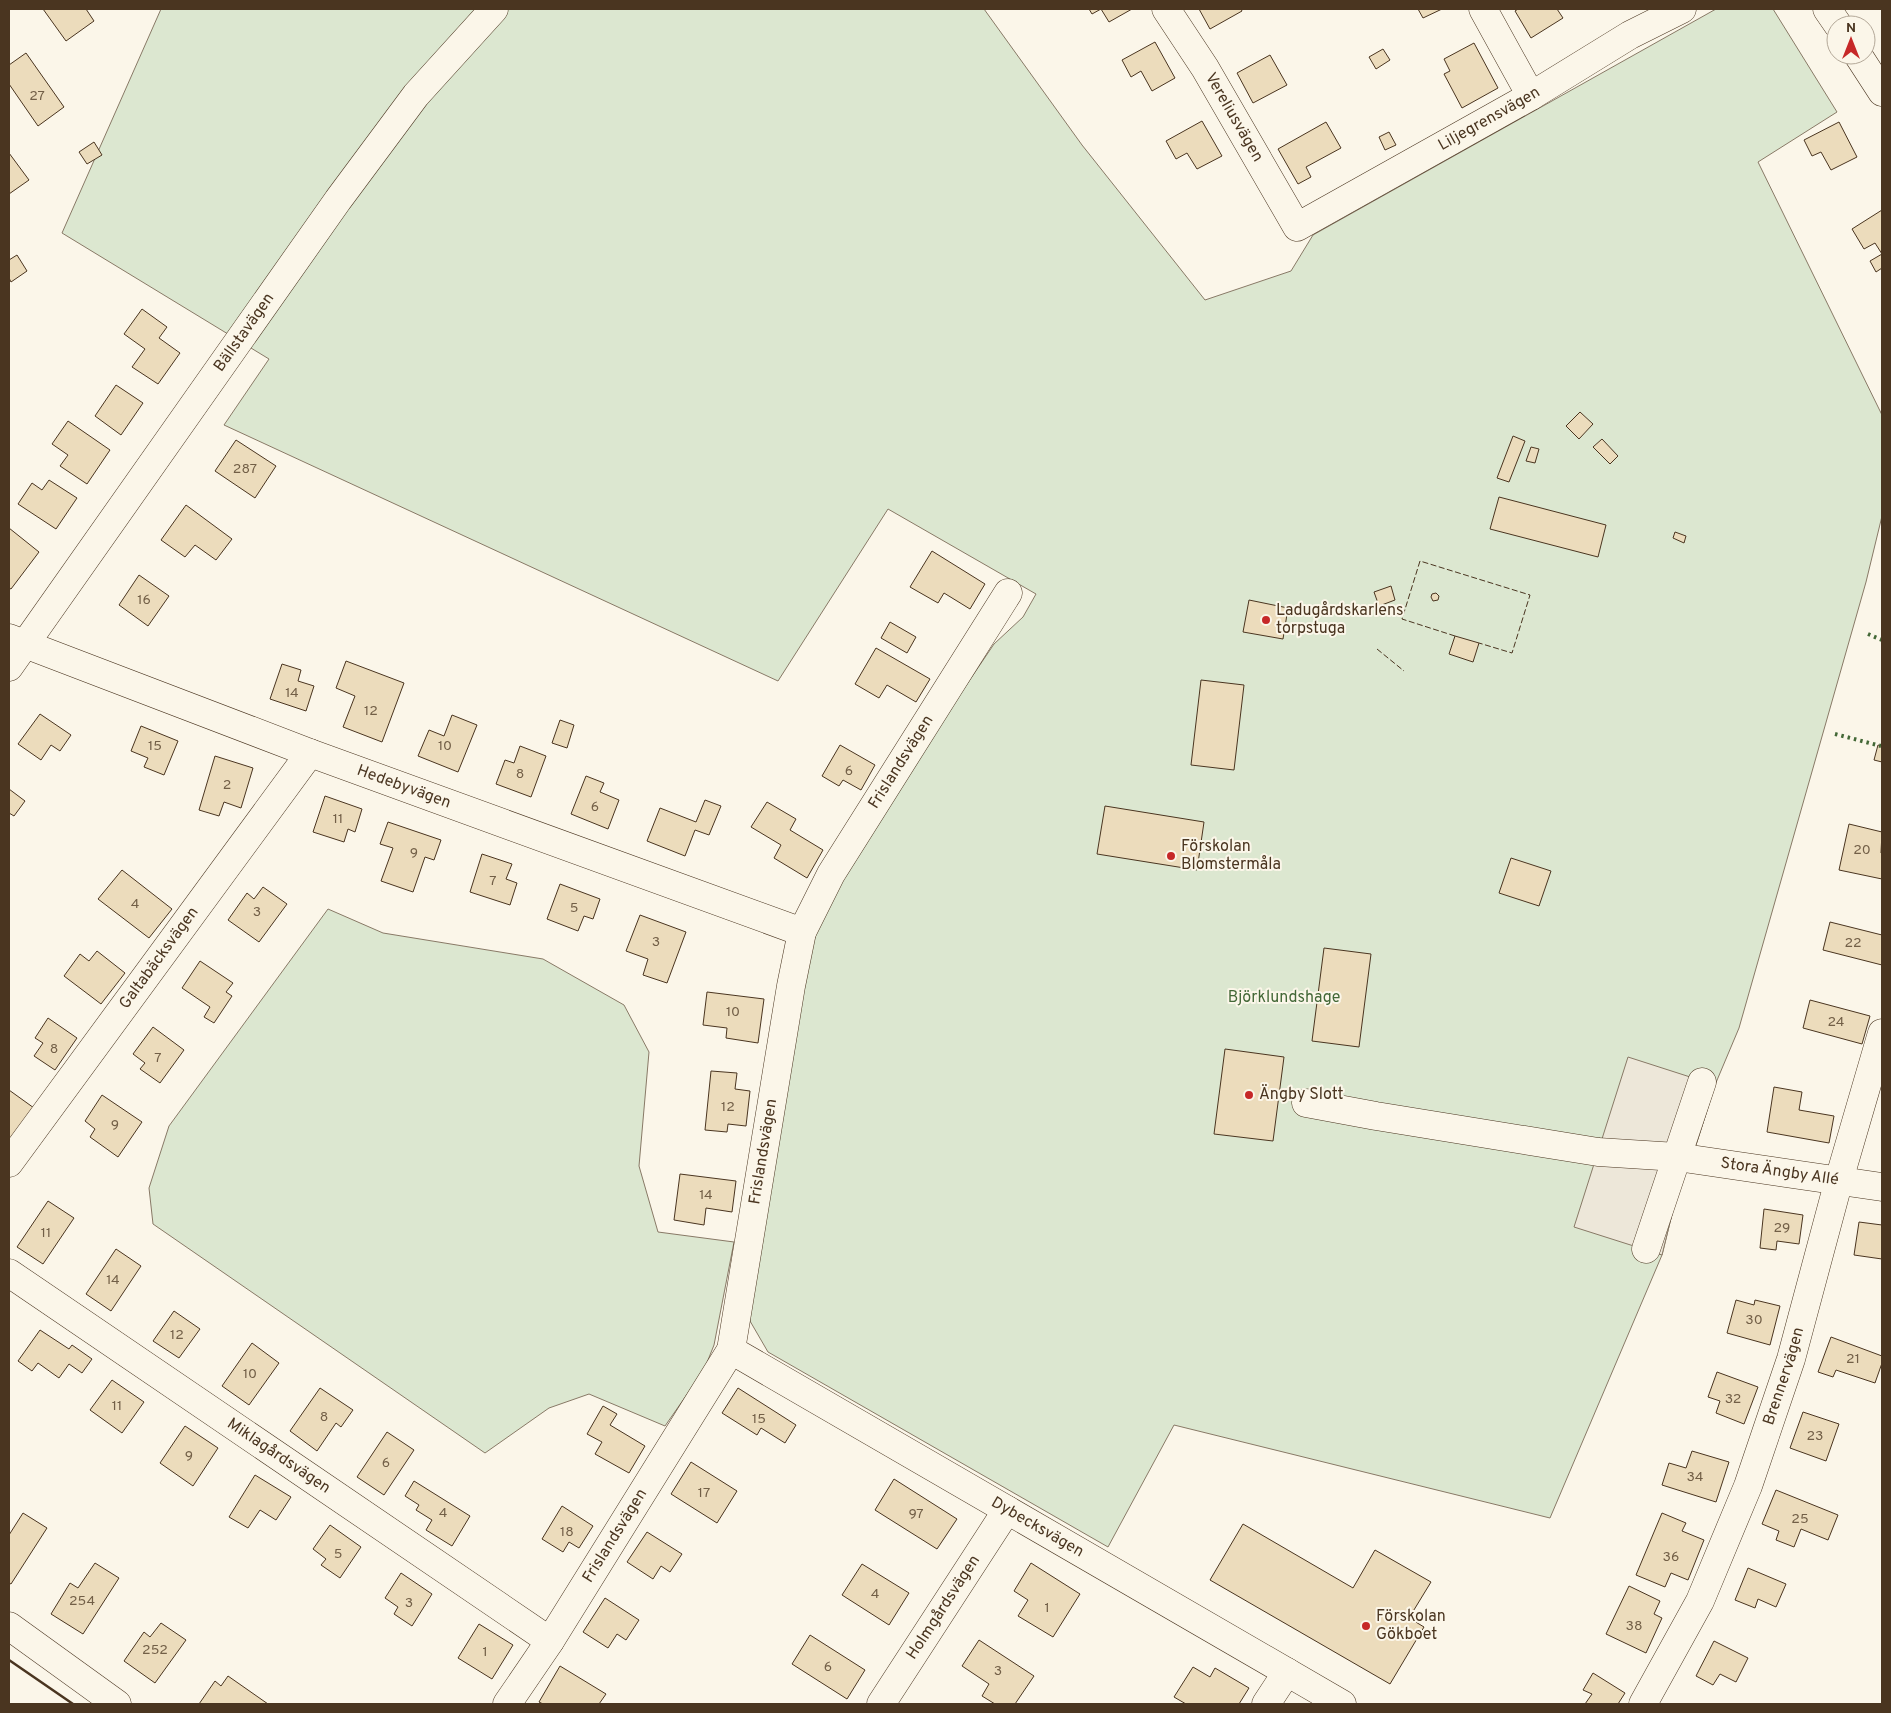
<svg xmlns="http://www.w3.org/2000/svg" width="1891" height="1713" font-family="Overpass,sans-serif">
  <rect width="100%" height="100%" fill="#fbf6e9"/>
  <g fill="#dce7d0" stroke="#887966">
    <polygon points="161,9 984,9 1082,145 1205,300 1291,271 1313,235 1716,9 1773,9 1837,112 1758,162 1882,415 1882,516 1866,582 1739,1028 1715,1085 1697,1142 1676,1198 1662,1255 1550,1518 1174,1425 1108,1547 768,1352 750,1321 750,1301 804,970 819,917 911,767 994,644 1023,617 1036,594 888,509 778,681 224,425 269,359 62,233"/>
    <polygon points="328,909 383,933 543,959 624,1005 649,1052 639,1166 658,1232 734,1242 714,1345 704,1370 665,1426 589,1394 549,1408 485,1453 153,1224 149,1188 169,1126"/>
  </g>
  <polygon fill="#ede7d9" stroke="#887966" points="1628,1057 1715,1085 1697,1142 1676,1198 1662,1255 1574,1227"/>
  <g fill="#ecdcbc" stroke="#4a3520">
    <polygon points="43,9 86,9 94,21 66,41"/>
    <polygon points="1089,9 1132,9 1109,22 1101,9 1092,14"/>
    <polygon points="1199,9 1241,9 1242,11 1210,29"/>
    <polygon points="1418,9 1442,9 1423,18"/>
    <polygon points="1518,9 1557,9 1563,18 1531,38 1515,11"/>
    <polygon points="1155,42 1175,78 1152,91 1141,71 1131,77 1122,60"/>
    <polygon points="1474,43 1498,88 1462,108 1444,74 1450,71 1444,59"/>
    <polygon points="1383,49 1390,60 1376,69 1369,57"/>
    <polygon points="26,53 64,107 38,126 9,84 9,65"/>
    <polygon points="1270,55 1287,85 1253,103 1237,73"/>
    <polygon points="1202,121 1222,156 1197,169 1187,153 1176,159 1166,141"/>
    <polygon points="1326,122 1341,148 1306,167 1311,177 1298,184 1278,149"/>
    <polygon points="1839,122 1857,157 1831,170 1821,152 1812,156 1804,140"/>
    <polygon points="1389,132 1396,145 1385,150 1379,137"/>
    <polygon points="94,142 102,155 87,164 79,152"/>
    <polygon points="9,153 29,180 9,194"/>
    <polygon points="1882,210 1882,268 1876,272 1870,261 1882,254 1875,243 1864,249 1852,229"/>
    <polygon points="17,255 27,271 11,282 9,278 9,260"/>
    <polygon points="142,309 167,327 159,338 180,353 158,384 132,367 145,349 124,334"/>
    <polygon points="116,385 143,403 121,435 95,416"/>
    <polygon points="1580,412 1593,424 1579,439 1566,426"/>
    <polygon points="68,421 110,450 87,484 60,466 68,455 52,444"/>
    <polygon points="1513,436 1525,441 1509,482 1497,478"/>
    <polygon points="1602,439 1618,456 1610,464 1593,447"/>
    <polygon points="236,440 276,466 255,498 215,471"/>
    <polygon points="1531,447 1539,449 1535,463 1526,461"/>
    <polygon points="49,480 77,498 56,529 18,504 32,483 42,490"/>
    <polygon points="1499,497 1606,525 1598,557 1490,529"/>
    <polygon points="186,505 232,539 216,560 195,545 185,557 161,540"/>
    <polygon points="9,528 39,552 11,589 9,588"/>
    <polygon points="1675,532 1686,536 1684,543 1673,538"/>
    <polygon points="932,551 985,584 970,609 944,593 938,603 910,587"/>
    <polygon points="139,575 169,596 148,626 119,605"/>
    <polygon points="1391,586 1395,600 1379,606 1374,592"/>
    <polygon points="1436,593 1439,596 1438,600 1433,601 1431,597 1432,594"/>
    <polygon points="1249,600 1288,608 1283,639 1243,632"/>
    <polygon points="890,622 916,637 907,653 881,638"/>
    <polygon points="1455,636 1479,643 1473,662 1449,654"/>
    <polygon points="876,648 930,679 916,702 887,685 879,698 855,684"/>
    <polygon points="346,661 404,683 382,742 343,727 355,696 336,688"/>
    <polygon points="282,664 301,670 298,681 314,686 306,711 270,699"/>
    <polygon points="1201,680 1244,685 1234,770 1191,765"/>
    <polygon points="40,714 71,735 60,751 51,745 41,760 18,744"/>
    <polygon points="452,715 477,725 458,772 418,756 429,730 444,736"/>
    <polygon points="560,720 574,725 567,748 552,743"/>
    <polygon points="141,726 178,741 164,775 144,767 148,758 131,751"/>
    <polygon points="840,745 875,765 861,790 843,780 839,786 822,776"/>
    <polygon points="1878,745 1882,746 1882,762 1874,760"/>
    <polygon points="520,746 546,756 531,797 496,784 505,760 514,763"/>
    <polygon points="215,756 253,768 241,808 224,802 219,816 199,810"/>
    <polygon points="586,776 604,783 600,792 619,800 608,829 571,814"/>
    <polygon points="9,789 25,801 14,816 9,813"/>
    <polygon points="325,796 362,809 355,832 348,829 344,842 313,832"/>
    <polygon points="705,800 721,806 709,835 695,830 685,856 647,841 660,808 696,822"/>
    <polygon points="767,802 796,819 790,830 823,850 807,878 774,858 781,845 751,827"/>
    <polygon points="1105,806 1204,822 1197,870 1097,854"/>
    <polygon points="388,822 441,840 434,860 425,857 413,892 381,881 393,848 380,844"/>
    <polygon points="1849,824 1882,832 1881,853 1882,853 1882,879 1839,870"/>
    <polygon points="482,854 512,864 506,879 517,883 510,905 470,892"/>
    <polygon points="1511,858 1551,871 1539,906 1499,893"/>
    <polygon points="122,870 172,909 149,938 98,899"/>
    <polygon points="560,884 600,899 593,919 584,916 578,931 547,919"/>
    <polygon points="263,887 287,904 259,942 228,920 247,893 254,899"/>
    <polygon points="640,915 686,932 667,983 643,975 648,959 626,951"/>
    <polygon points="1830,922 1882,935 1882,965 1823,950"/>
    <polygon points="1324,948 1371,954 1359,1047 1312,1041"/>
    <polygon points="97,951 125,973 101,1004 64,976 80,954 89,961"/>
    <polygon points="200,961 233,983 226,992 232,996 214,1023 204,1017 210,1007 182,988"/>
    <polygon points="707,992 764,999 758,1043 726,1038 727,1028 703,1025"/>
    <polygon points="1810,1000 1870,1016 1862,1044 1803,1028"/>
    <polygon points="48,1018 77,1038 55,1070 34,1056 43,1043 35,1038"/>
    <polygon points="153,1027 184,1050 160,1083 140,1069 145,1063 133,1054"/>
    <polygon points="1225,1049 1284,1057 1273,1141 1214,1134"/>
    <polygon points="711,1071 737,1073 735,1089 750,1091 746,1126 728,1124 727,1132 705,1130"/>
    <polygon points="1774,1087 1802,1092 1799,1110 1834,1116 1829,1143 1767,1132"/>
    <polygon points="9,1090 34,1108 11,1139 9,1137"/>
    <polygon points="102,1095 142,1122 118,1157 90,1137 95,1129 85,1121"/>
    <polygon points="680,1174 736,1181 732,1212 706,1208 704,1225 674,1220"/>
    <polygon points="48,1201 74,1218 43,1264 17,1247"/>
    <polygon points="1764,1209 1803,1215 1799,1244 1777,1241 1776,1250 1760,1248"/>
    <polygon points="1859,1222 1882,1225 1882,1259 1854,1255"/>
    <polygon points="116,1249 141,1266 111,1311 86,1294"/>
    <polygon points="1736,1300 1754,1305 1755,1300 1780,1306 1770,1345 1727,1333"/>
    <polygon points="174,1311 200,1329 179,1358 153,1341"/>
    <polygon points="40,1330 69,1349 72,1345 92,1359 82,1373 69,1364 59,1378 38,1363 32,1371 18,1361"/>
    <polygon points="1831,1337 1882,1356 1882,1363 1875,1383 1836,1370 1833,1377 1818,1372"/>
    <polygon points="252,1343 279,1363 249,1405 222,1386"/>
    <polygon points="1717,1372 1758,1387 1744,1424 1716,1413 1720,1401 1708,1397"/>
    <polygon points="112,1380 144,1402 122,1433 90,1410"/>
    <polygon points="320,1388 353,1410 341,1427 336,1423 317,1451 290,1431"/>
    <polygon points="738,1388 796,1425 785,1443 761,1428 757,1435 722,1413"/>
    <polygon points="603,1406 617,1414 610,1425 645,1446 629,1473 595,1454 602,1442 587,1434"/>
    <polygon points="1803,1412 1839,1424 1826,1461 1790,1448"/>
    <polygon points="185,1426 218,1448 193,1486 160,1463"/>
    <polygon points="387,1432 414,1450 384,1495 357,1477"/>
    <polygon points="1692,1451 1729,1462 1716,1502 1662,1485 1669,1463 1686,1468"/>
    <polygon points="691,1462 737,1491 717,1523 671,1494"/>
    <polygon points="255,1475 291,1497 276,1520 260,1510 248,1528 229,1517"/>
    <polygon points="894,1479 957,1519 937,1549 875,1510"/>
    <polygon points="414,1481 470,1516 452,1546 426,1530 432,1520 416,1510 419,1505 405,1496"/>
    <polygon points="1776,1490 1838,1515 1828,1540 1801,1529 1794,1547 1776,1540 1779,1531 1762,1524"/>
    <polygon points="562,1506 593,1526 579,1548 569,1542 563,1552 542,1539"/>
    <polygon points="23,1513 47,1528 11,1584 9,1583 9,1535"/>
    <polygon points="1662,1513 1686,1523 1682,1531 1704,1540 1688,1580 1671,1573 1665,1587 1636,1575"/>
    <polygon points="1243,1524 1353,1588 1375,1550 1431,1582 1409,1618 1424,1627 1390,1684 1210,1580"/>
    <polygon points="330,1525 361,1547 340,1578 321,1565 326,1559 313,1549"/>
    <polygon points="647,1532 682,1554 670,1572 661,1566 653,1579 627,1562"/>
    <polygon points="95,1563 119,1578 83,1634 51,1614 70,1583 78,1588"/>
    <polygon points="1031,1563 1080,1594 1053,1637 1018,1616 1028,1600 1014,1591"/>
    <polygon points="862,1564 909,1593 889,1625 842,1595"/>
    <polygon points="1748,1568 1786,1584 1776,1607 1758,1599 1755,1608 1735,1600"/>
    <polygon points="401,1573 432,1594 412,1626 394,1614 398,1607 385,1598"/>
    <polygon points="1629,1586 1660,1601 1654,1614 1662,1618 1646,1653 1606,1634"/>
    <polygon points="605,1598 639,1620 626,1640 617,1634 608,1648 583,1632"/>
    <polygon points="161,1623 186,1640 155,1683 124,1661 144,1632 150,1637"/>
    <polygon points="479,1624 513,1645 492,1679 458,1658"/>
    <polygon points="810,1635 865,1670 847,1699 792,1664"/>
    <polygon points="979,1640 1034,1676 1015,1704 995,1704 982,1696 989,1684 962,1666"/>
    <polygon points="1714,1641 1748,1658 1736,1682 1720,1674 1713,1685 1696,1676"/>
    <polygon points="560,1666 606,1694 599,1704 543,1704 539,1702"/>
    <polygon points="1193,1667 1210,1677 1215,1668 1249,1688 1239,1704 1186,1704 1174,1697"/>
    <polygon points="1593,1673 1625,1693 1618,1704 1585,1704 1592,1694 1583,1690"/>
    <polygon points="228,1676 268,1704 199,1704 215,1681 221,1686"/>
  </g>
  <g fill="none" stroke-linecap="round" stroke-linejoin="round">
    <g stroke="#4a3520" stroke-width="29">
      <g id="minor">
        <path id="s1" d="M1166,9L1205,68L1297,227L1531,96L1630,35L1682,9"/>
        <polyline points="1483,9 1531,96"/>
        <polyline points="1827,9 1838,25"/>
        <polyline points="1858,55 1882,92"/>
        <path id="s2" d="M9,638L310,753L802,932"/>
        <path id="s3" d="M9,667L338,200L416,95L494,9"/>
        <path id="s4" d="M1306,1103L1376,1116L1598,1152L1677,1157L1882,1187"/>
        <path id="s5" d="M9,1163L310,753"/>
        <polyline points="1646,1249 1702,1082"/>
        <path id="s6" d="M9,1273L550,1641"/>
        <path id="s7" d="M731,1350L1342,1704"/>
        <polyline points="9,1626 117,1704"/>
        <path id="s8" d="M507,1704L550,1641L731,1350L791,986L802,932L831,874L1008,593"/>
        <path id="s9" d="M881,1704L1007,1510"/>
        <polyline points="1266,1704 1287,1672"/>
        <path id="s10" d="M1643,1704L1700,1601L1748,1486L1791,1359L1839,1180L1882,1033"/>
      </g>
    </g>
    <use href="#minor" stroke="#fbf6e9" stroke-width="28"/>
    <g stroke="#436837" stroke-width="4" stroke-dasharray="2.5 4" stroke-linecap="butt">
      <polyline points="1868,634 1882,640"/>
      <polyline points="1835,734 1881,746"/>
    </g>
    <g stroke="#4a3520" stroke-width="1" stroke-dasharray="6 2.5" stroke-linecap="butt">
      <polyline points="1455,636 1402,619 1420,561 1530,595 1512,653 1479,643"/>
      <polyline points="1377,649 1404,671"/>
    </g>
    <polyline stroke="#4a3520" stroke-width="2.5" points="9,1660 73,1704"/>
  </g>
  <g fill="#c62828" stroke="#fbf6e9" stroke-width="2">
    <circle cx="1266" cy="620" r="5"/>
    <circle cx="1171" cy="856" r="5"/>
    <circle cx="1249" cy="1095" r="5"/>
    <circle cx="1366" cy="1626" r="5"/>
  </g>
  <g text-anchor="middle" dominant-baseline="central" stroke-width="4" stroke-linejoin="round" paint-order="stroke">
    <g font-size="14" fill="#725f47">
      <text x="37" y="96">27</text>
      <text x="245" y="469">287</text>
      <text x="144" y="600">16</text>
      <text x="292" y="693">14</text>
      <text x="371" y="711">12</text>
      <text x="155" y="746">15</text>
      <text x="445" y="746">10</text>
      <text x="849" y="771">6</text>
      <text x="520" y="774">8</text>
      <text x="227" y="785">2</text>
      <text x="595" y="807">6</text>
      <text x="338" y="819">11</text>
      <text x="1862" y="850">20</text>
      <text x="414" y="853">9</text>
      <text x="493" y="881">7</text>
      <text x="135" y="904">4</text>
      <text x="574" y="908">5</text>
      <text x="257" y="912">3</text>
      <text x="656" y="942">3</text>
      <text x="1853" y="943">22</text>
      <text x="733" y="1012">10</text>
      <text x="1836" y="1022">24</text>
      <text x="54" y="1049">8</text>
      <text x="158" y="1058">7</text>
      <text x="728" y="1107">12</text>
      <text x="115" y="1125">9</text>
      <text x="706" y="1195">14</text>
      <text x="1782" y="1228">29</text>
      <text x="46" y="1233">11</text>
      <text x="113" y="1280">14</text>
      <text x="1754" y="1320">30</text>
      <text x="177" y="1335">12</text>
      <text x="1853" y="1359">21</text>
      <text x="250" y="1374">10</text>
      <text x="1733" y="1399">32</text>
      <text x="117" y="1406">11</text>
      <text x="324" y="1417">8</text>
      <text x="759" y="1419">15</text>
      <text x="1815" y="1436">23</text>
      <text x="189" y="1456">9</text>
      <text x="386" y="1463">6</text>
      <text x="1695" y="1477">34</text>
      <text x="704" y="1493">17</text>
      <text x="443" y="1513">4</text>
      <text x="916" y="1514">97</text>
      <text x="1800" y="1519">25</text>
      <text x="567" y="1532">18</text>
      <text x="338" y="1554">5</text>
      <text x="1671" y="1557">36</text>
      <text x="875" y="1594">4</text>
      <text x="82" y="1601">254</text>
      <text x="409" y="1603">3</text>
      <text x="1047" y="1608">1</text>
      <text x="1634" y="1626">38</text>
      <text x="155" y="1650">252</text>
      <text x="485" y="1652">1</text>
      <text x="828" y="1667">6</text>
      <text x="998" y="1671">3</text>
    </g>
    <g font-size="16" fill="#4a3520" stroke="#fbf6e9">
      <text stroke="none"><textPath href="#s1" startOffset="128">Vereliusvägen</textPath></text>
      <text stroke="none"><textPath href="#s1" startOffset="475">Liljegrensvägen</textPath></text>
      <text stroke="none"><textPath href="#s3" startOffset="409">Bällstavägen</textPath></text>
      <text stroke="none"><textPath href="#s8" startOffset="1040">Frislandsvägen</textPath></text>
      <text stroke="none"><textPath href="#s2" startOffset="422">Hedebyvägen</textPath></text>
      <text stroke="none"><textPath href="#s5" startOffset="254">Galtabäcksvägen</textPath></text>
      <text stroke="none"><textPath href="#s8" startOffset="620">Frislandsvägen</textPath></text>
      <text stroke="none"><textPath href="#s4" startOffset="479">Stora Ängby Allé</textPath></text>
      <text stroke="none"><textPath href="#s10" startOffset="358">Brennervägen</textPath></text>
      <text stroke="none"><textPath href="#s6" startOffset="326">Miklagårdsvägen</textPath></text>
      <text stroke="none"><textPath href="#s7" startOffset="354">Dybecksvägen</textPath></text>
      <text stroke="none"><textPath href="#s8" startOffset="200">Frislandsvägen</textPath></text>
      <text stroke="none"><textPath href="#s9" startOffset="115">Holmgårdsvägen</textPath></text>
    </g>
    <g font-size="16" fill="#4a3520" stroke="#fbf6e9" text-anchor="start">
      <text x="1276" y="611">Ladugårdskarlens<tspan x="1276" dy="18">torpstuga</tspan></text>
      <text x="1181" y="847">Förskolan<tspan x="1181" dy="18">Blomstermåla</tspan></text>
      <text x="1259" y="1095">Ängby Slott</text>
      <text x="1376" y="1617">Förskolan<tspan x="1376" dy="18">Gökboet</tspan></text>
    </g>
    <g font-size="16" fill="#436837" stroke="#fbf6e9">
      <text x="1284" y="998">Björklundshage</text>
    </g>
  </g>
  <rect width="1891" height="1713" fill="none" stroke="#4a3520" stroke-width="20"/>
  <g transform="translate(1851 40)"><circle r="24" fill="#fbf6e9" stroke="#b4a999"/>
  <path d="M0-4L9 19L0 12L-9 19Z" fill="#c62828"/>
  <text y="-8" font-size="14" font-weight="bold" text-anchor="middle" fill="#4a3520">N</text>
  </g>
</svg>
